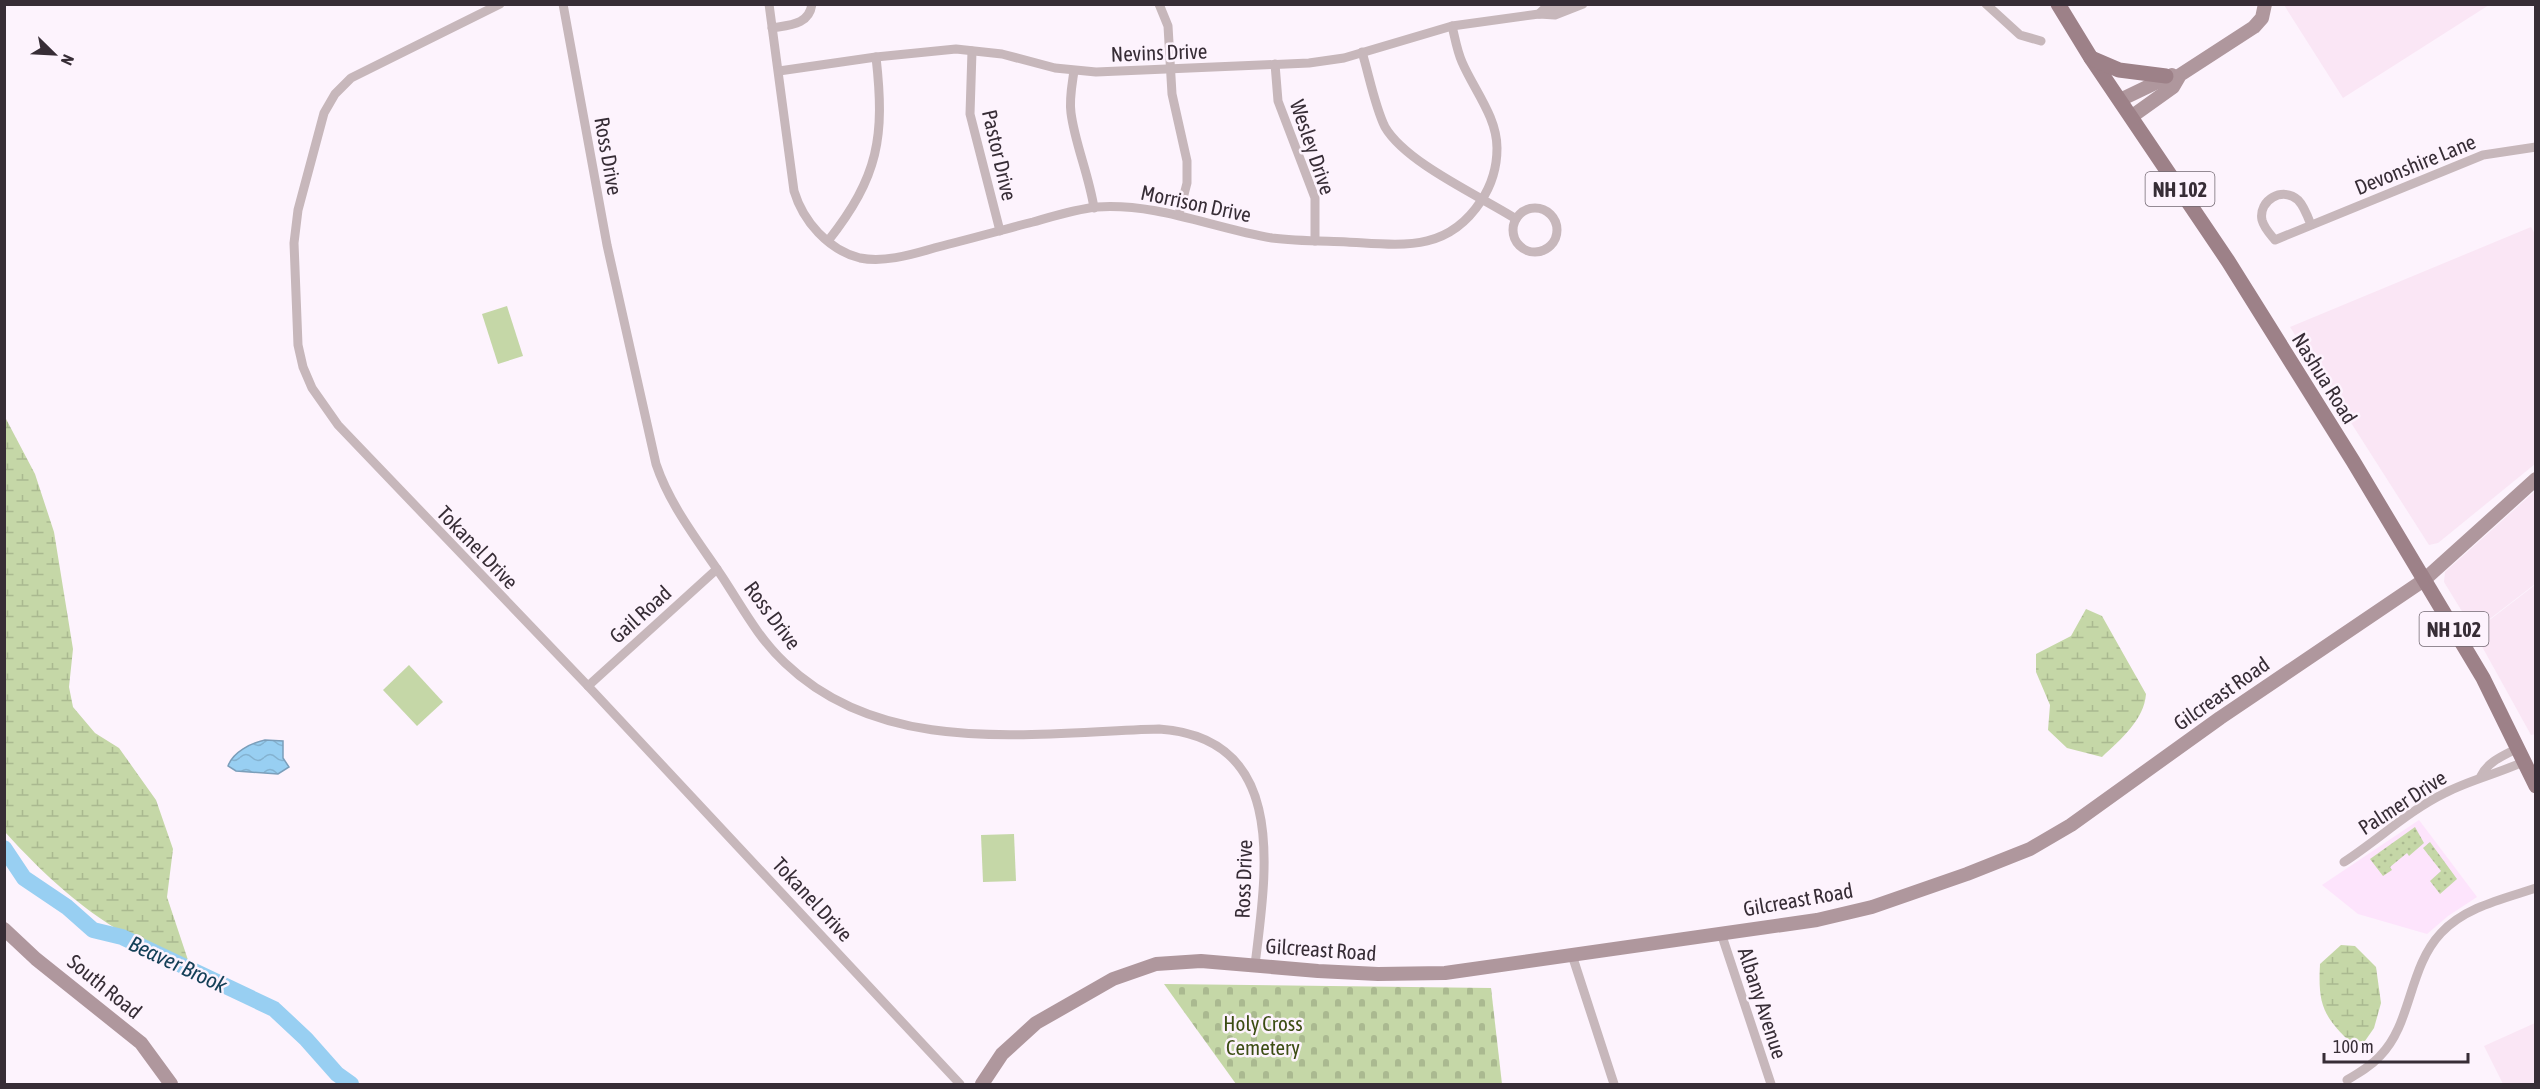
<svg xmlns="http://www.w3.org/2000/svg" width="2540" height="1089" font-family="'Asap Condensed',sans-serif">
  <defs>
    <pattern id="green-dots" width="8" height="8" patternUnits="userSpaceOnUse" patternTransform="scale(1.5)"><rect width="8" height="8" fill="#c5d7a7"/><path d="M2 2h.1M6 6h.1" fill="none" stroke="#aab990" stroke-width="1.8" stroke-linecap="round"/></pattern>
    <pattern id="wetland-marsh" width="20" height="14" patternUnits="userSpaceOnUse" patternTransform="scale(1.5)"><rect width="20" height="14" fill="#c5d7a7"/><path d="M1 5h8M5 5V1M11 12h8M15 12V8" fill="none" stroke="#aab990"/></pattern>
    <pattern id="cemetery-stones" width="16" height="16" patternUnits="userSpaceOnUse" patternTransform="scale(1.5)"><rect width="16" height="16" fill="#c5d7a7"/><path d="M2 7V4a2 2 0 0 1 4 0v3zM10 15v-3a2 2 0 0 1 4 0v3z" fill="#aab990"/></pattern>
    <pattern id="water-waves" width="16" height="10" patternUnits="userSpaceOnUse" patternTransform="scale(1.5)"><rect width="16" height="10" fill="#98cff2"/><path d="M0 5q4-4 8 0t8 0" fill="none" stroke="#84b2d0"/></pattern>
  </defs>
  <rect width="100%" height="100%" fill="#fdf3fd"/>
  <g fill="#fae6f5">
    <polygon points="2284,5 2489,5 2343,98"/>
    <polygon points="2531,227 2536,236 2535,464 2438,543 2429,545 2290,327"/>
    <polygon points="2535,491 2535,584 2474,631 2444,582 2445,572"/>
    <polygon points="2535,585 2536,734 2531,735 2474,632"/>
    <polygon points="2535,1023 2535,1084 2503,1084 2484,1046"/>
  </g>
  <polygon fill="#fde4fc" points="2419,820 2477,897 2448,916 2427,934 2358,914 2322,885"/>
  <g fill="url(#green-dots)">
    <polygon points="2415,827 2424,843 2409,856 2407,853 2390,867 2392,870 2383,876 2370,859"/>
    <polygon points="2430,842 2457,879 2440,894 2430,881 2441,871 2423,848"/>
  </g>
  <g fill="url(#wetland-marsh)">
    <path d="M5,417L35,474L54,532L73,649L69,687L73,707L95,733L119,748L156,800L173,849L167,897L188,960C171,954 152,949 136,940C85,913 44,875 5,832Z"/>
    <path d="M2086,609L2102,616L2146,694C2144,720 2121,739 2102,757L2067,748L2048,730L2050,705L2036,672V654L2071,636Z"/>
    <path d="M2341,945L2355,946L2376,967L2381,1003L2374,1028L2365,1041L2350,1042C2322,1015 2318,1003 2320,964Z"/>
  </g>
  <polygon fill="url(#cemetery-stones)" points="1164,984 1491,988 1502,1084 1236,1084"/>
  <g fill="#c5d7a7">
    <polygon points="507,306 523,356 498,364 482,314"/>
    <polygon points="409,665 443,702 417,726 383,690"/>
    <polygon points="1014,834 1016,881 983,882 981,835"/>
  </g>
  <path fill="url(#water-waves)" stroke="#7b9eba" stroke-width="1.5" d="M265,740L283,741V758L289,767L278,774L236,771L228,766C233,752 251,743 265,740Z"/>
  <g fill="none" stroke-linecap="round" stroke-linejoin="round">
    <polyline stroke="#98cff2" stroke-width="16" points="4,848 24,878 67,907 93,930 122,937 274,1009 306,1039 337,1074 351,1084"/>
    <g stroke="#c7b7bb" stroke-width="9">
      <polyline points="500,4 351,78 335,94 324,113 298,210 294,243 298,345 303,367 312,388 338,425 588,686 960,1084"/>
      <path d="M563,4L607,245L656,464C670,506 699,542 723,578C742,607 759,639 785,663C885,759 1034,732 1159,729C1290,738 1266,873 1255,965"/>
      <path d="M769,4L794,191C803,221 828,250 860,258C886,263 913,254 938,247C970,239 1002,230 1033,222C1054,216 1076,209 1097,207C1159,203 1212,228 1272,238C1296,241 1322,241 1347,242C1401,245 1447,253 1481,201C1491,186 1497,167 1497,148C1497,117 1474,90 1462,62C1457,51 1455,38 1452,26"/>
      <polyline points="1159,4 1168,26 1172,94 1187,161 1187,183 1179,214"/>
      <polyline points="1986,4 2020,35 2041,41"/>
      <polyline points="1539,14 1544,9 1566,4"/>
      <path d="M772,28C790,25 809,25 812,4"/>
      <polyline points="972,51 970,114 1000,231"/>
      <path d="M1362,52C1369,75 1375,107 1385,127C1406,163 1480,196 1516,219"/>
      <polyline points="1275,64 1278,101 1315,198 1315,241"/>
      <polyline points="779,71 876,57 956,49 1002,54 1055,68 1096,72 1309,63 1344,58 1452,26 1539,14 1555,15 1583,4"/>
      <path d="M1074,71C1072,85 1069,99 1071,113C1075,144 1089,175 1094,208"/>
      <circle cx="1535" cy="230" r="22"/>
      <path d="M2311,225C2308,217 2304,206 2298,200C2283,186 2258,200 2262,220C2264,228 2270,234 2275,240L2483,155L2536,147"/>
      <path d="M828,241C879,176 885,137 876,57"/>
      <polyline points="588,686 717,569"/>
      <path d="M2481,776C2488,762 2502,756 2516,749"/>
      <path d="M2344,862C2378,840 2408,811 2445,793C2470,780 2497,774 2523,762"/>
      <polyline points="1721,933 1771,1084"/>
      <polyline points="1572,955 1614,1084"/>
      <path d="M2347,1080C2359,1073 2371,1066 2380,1056C2412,1024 2408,968 2441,933C2465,907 2503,899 2536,888"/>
    </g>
    <g stroke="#af979d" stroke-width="14">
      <polyline points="2120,100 2172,75"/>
      <polyline points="2131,117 2173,87 2180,75 2254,27 2262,18 2265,4"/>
      <polyline points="4,929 36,959 141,1043 171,1084"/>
      <polyline points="982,1084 1002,1054 1036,1023 1113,979 1156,964 1201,961 1318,971 1378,974 1445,973 1817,920 1872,907 1967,874 2030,849 2071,825 2220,718 2424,580 2536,479"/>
    </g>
    <g stroke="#9d8188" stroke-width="15">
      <polyline points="2058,4 2091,58 2228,261 2353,461 2483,678 2536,786"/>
      <polyline points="2091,58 2119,70 2166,76"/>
    </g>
  </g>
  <g text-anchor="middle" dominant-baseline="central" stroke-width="5" stroke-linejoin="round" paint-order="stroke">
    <g fill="#fdf3fd" stroke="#726872" stroke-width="1.5">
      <rect x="2145.5" y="172" width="69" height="34" rx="4.5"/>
      <rect x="2419.5" y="612" width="69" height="34" rx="4.5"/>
    </g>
    <g font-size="20" font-weight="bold" fill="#372d36">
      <text x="2180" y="189">NH 102</text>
      <text x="2454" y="629">NH 102</text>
    </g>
    <g font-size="21" fill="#372d36" stroke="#fdf3fd">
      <text transform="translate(1159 52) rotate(-2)">Nevins Drive</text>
      <text transform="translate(1313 147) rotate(71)">Wesley Drive</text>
      <text transform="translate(1000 155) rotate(77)">Pastor Drive</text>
      <text transform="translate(609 156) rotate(80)">Ross Drive</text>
      <text transform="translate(2415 164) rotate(-22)">Devonshire Lane</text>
      <text transform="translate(1196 203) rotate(12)">Morrison Drive</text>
      <text transform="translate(2325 378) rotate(58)">Nashua Road</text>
      <text transform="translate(478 547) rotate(46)">Tokanel Drive</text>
      <text transform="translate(640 614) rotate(-42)">Gail Road</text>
      <text transform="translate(773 615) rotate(53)">Ross Drive</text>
      <text transform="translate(2221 693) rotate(-35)">Gilcreast Road</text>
      <text transform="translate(2402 802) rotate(-33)">Palmer Drive</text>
      <text transform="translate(1243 879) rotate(-88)">Ross Drive</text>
      <text transform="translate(813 899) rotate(47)">Tokanel Drive</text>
      <text transform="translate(1798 899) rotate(-10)">Gilcreast Road</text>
      <text transform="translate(1321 949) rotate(4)">Gilcreast Road</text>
      <text transform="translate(105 986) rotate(39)">South Road</text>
      <text transform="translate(1763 1003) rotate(72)">Albany Avenue</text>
    </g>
    <g font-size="21" fill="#3b4c12" stroke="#fdf3fd">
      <text x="1263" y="1023">Holy Cross<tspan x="1263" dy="24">Cemetery</tspan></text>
    </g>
    <g font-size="22" font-style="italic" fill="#154058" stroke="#fdf3fd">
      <text transform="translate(178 964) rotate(25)">Beaver Brook</text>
    </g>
  </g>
  <rect width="2540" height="1089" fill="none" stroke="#372d36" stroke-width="12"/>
  <g transform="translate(54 54) rotate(114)" stroke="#fdf3fd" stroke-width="4.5" paint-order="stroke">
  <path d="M0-4.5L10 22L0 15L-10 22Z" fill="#372d36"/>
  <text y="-9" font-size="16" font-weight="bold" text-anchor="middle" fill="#372d36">N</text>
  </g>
  <path d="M2324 1053v9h144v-9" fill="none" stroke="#372d36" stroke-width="3"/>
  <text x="2333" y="1053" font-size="18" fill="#372d36" stroke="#fdf3fd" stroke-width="4.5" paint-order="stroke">100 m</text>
</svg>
